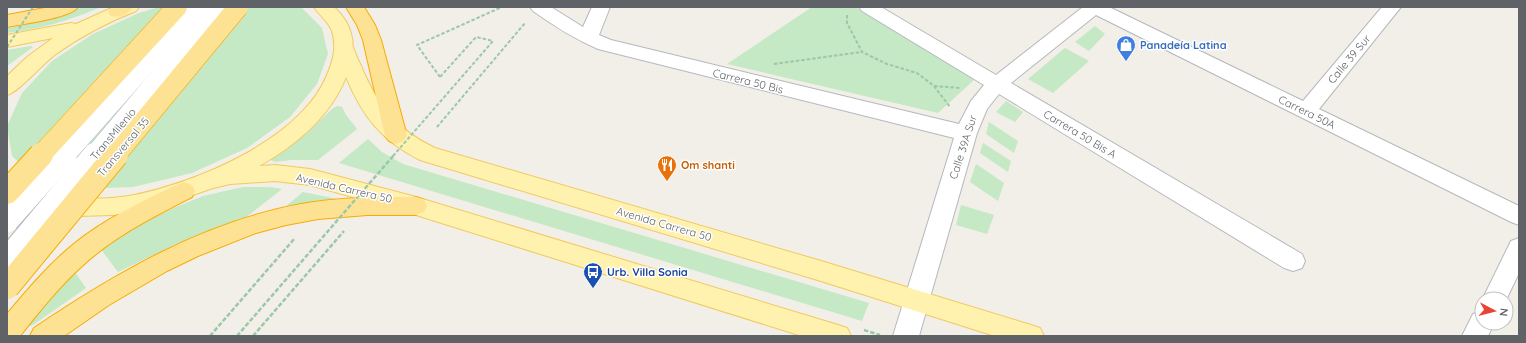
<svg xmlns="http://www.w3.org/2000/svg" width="1526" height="343" font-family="Quicksand,sans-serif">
  <rect width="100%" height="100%" fill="#f1efe8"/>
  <g fill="#c5e8c5">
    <path d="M84,7H101C71,20 40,29 7,33V27L45,19Z"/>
    <polygon points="159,7 298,7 302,8 322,28 328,54 317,84 290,117 247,148 192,173 133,187 79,189 36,178 12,156 7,126 22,93 52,61 93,34 139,13"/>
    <polygon points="812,7 855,7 975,79 938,113 727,64"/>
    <polygon points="1095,26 1105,34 1089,51 1075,42"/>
    <polygon points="31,46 33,47 7,66 7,50"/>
    <polygon points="1065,48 1089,61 1053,93 1028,79"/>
    <polygon points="1006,101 1023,112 1015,122 996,112"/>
    <polygon points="337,106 342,107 346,115 357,129 318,160 291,160 275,162 271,160 273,157 307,133 332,109"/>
    <polygon points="989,122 1018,141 1014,153 986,134"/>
    <polygon points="368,139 382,152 403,164 869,303 862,321 339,163"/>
    <polygon points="983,143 1011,161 1008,172 980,153"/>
    <polygon points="976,164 1004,183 998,201 970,182"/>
    <polygon points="243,187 269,187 282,189 244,219 176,244 118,272 100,248 123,232 174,208 203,196"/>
    <polygon points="303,192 338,199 285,207"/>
    <polygon points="961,205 994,215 987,234 956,225"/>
    <polygon points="74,271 86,288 33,325 27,327"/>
  </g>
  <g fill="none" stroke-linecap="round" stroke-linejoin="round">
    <g stroke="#b5b8bc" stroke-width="2">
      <g id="minor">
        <path d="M530,7H551L583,27L592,7H610L599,35L611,40L959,124L971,101L984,85L862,11L859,7H881L996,75L1083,7H1109L1303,101L1382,7H1401L1319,109L1519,206V225L1511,222L1096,15L1011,83L1302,254L1305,261L1302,268L1293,271L1284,268L999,94L987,109L977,133L919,336H893L954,138L598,49C575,39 554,26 533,11Z"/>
        <polygon points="1519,238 1519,273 1506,300 1482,300 1511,241"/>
        <polygon points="1482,311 1482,323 1494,323 1488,336 1462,336 1473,314"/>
      </g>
    </g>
    <g stroke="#f2c960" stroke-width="2">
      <g id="major">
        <path d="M114,7H139L136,11C108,22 81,36 56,54C43,63 19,92 7,95V76L27,57L53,38L7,47V35L71,23L76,24Z"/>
        <path d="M314,7H334C343,15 350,26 352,38C353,41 352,45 353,47C356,56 361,65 364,73C381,110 398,130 435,148L821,261L1031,325L1040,328L1044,336H995L821,281L420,160C381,140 363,117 346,77C331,116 295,146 259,166L275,165L310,169L416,197L838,325L847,328L851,336H802L416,215L310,185L275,181L230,184L213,188L161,206L114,215L77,216L58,215L50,212L47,206L50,200C62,196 74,198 86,198C102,199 119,198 134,195C198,182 301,139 327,75C333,61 337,47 332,31C328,21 320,16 314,7Z"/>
      </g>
    </g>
    <g stroke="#f9ab00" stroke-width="2">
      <g id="highway">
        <path d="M50,7H78C71,18 21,24 7,27V15Z"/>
        <path d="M112,7H133C127,15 120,18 111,16L108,12Z"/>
        <polygon points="346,7 364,7 375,25 381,40 407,136 403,141 396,144 389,141 385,136 363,40 357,25"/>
        <path d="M184,182L192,185L195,191L192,197C153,217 113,237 81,267C58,288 39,312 20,336H7V314C28,289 49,264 75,243C105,219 141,202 176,185Z"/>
        <path d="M416,197L424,200L427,206L424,212L416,215H367L318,219L286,225L256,233L198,256L167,271L109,305L64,336H30L34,328C116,273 203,222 301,204C339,197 378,197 416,197Z"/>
      </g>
    </g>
    <g stroke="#9cc7a9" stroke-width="2" stroke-dasharray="3.5 2" stroke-linecap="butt">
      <polyline points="847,15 847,23 862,52 887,64 917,73 934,86 950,107"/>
      <polyline points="774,64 862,52"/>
      <polyline points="440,77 417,45 502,7"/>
      <polyline points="934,86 961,88"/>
      <polyline points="437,127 525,23"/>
    </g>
    <g stroke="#9cc7a9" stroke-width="2.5" stroke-dasharray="4.5 2" stroke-linecap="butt">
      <polyline points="864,330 880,335"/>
      <polyline points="210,336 295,238"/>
      <polyline points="253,336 344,231"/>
    </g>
    <use href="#minor" fill="#fff" fill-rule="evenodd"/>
    <use href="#major" fill="#fff2af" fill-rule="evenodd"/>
    <use href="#highway" fill="#fde293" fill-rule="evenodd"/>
    <g stroke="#b5b8bc" stroke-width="21" stroke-linecap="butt">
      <g id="minor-bridge-far1">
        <polyline points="64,156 196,7"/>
        <polyline points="94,156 219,7"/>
      </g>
    </g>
    <g stroke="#b5b8bc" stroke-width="26" stroke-linecap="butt">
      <g id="minor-bridge">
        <polyline points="7,220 65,155"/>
        <polyline points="7,260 95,155"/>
      </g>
    </g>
    <g stroke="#f9ab00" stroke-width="21" stroke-linecap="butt">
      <g id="highway-bridge-far1">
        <polyline points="40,156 177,7"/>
        <polyline points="115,156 238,7"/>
      </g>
    </g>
    <g stroke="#f9ab00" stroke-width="26" stroke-linecap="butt">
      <g id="highway-bridge">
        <polyline points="7,192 41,155"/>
        <polyline points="7,287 116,155"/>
      </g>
    </g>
    <g stroke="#9cc7a9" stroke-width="2" stroke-dasharray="3.5 2" stroke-linecap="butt">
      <polyline points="7,47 33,7"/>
      <polyline points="393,156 493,41 476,37 440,77"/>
    </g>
    <polyline stroke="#9cc7a9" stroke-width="2.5" stroke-dasharray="4.5 2" stroke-linecap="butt" points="237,336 394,155"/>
    <use href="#minor-bridge-far1" stroke="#fff" stroke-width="20"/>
    <use href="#minor-bridge" stroke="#fff" stroke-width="24"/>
    <use href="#highway-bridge-far1" stroke="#fde293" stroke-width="20"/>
    <use href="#highway-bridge" stroke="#fde293" stroke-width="24"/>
  </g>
  <defs>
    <g id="shop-pin" transform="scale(1)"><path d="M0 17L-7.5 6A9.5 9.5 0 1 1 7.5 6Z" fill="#3f7fe0" stroke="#fff"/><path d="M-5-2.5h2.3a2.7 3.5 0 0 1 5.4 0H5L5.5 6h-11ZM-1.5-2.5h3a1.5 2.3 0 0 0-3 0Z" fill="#fff"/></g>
    <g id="restaurant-pin" transform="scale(1)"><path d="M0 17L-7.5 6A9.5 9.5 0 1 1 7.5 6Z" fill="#e8710a" stroke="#fff"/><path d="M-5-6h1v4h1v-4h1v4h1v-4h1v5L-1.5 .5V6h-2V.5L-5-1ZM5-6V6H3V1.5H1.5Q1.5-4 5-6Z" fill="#fff"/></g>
    <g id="bus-pin" transform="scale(1)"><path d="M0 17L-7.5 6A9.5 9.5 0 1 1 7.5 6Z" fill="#1a4fb4" stroke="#fff"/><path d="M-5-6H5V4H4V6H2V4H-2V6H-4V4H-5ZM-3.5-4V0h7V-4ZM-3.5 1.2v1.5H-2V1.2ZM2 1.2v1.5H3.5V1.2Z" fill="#fff"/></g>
  </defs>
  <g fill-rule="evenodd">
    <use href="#shop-pin" x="1126" y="45"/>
    <use href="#restaurant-pin" x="667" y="165"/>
    <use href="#bus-pin" x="593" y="272"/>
  </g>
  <g text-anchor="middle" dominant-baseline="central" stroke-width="3" stroke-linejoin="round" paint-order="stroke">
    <g font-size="11" font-weight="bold" fill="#366cbe" stroke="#fff" text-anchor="start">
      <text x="1140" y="45">Panadeía Latina</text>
    </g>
    <g font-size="11" fill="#5f6368" stroke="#fff">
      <text transform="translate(1349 59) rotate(-50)">Calle 39 Sur</text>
      <text transform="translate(748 81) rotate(14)">Carrera 50 Bis</text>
      <text transform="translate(1307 112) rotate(26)">Carrera 50A</text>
      <text transform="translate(113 134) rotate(-50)">TransMilenio</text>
      <text transform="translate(1080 134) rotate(31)">Carrera 50 Bis A</text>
      <text transform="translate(123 147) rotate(-50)">Transversal 35</text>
      <text transform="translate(963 147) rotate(-72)">Calle 39A Sur</text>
      <text transform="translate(344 188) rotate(13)">Avenida Carrera 50</text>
      <text transform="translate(664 224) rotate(16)">Avenida Carrera 50</text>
    </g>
    <g font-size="11" font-weight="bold" fill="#c56008" stroke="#fff" text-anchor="start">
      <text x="681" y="165">Om shanti</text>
    </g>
    <g font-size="11" font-weight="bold" fill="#164399" stroke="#fff" text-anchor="start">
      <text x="607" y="272">Urb. Villa Sonia</text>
    </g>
  </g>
  <rect width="1526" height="343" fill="none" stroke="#5f6368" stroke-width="16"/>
  <g transform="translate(1494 311) rotate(97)"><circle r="19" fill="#ffffff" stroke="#bfc1c3"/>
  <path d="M0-3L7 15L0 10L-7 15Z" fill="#ea4335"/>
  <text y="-6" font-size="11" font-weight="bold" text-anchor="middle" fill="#5f6368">N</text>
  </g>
</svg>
